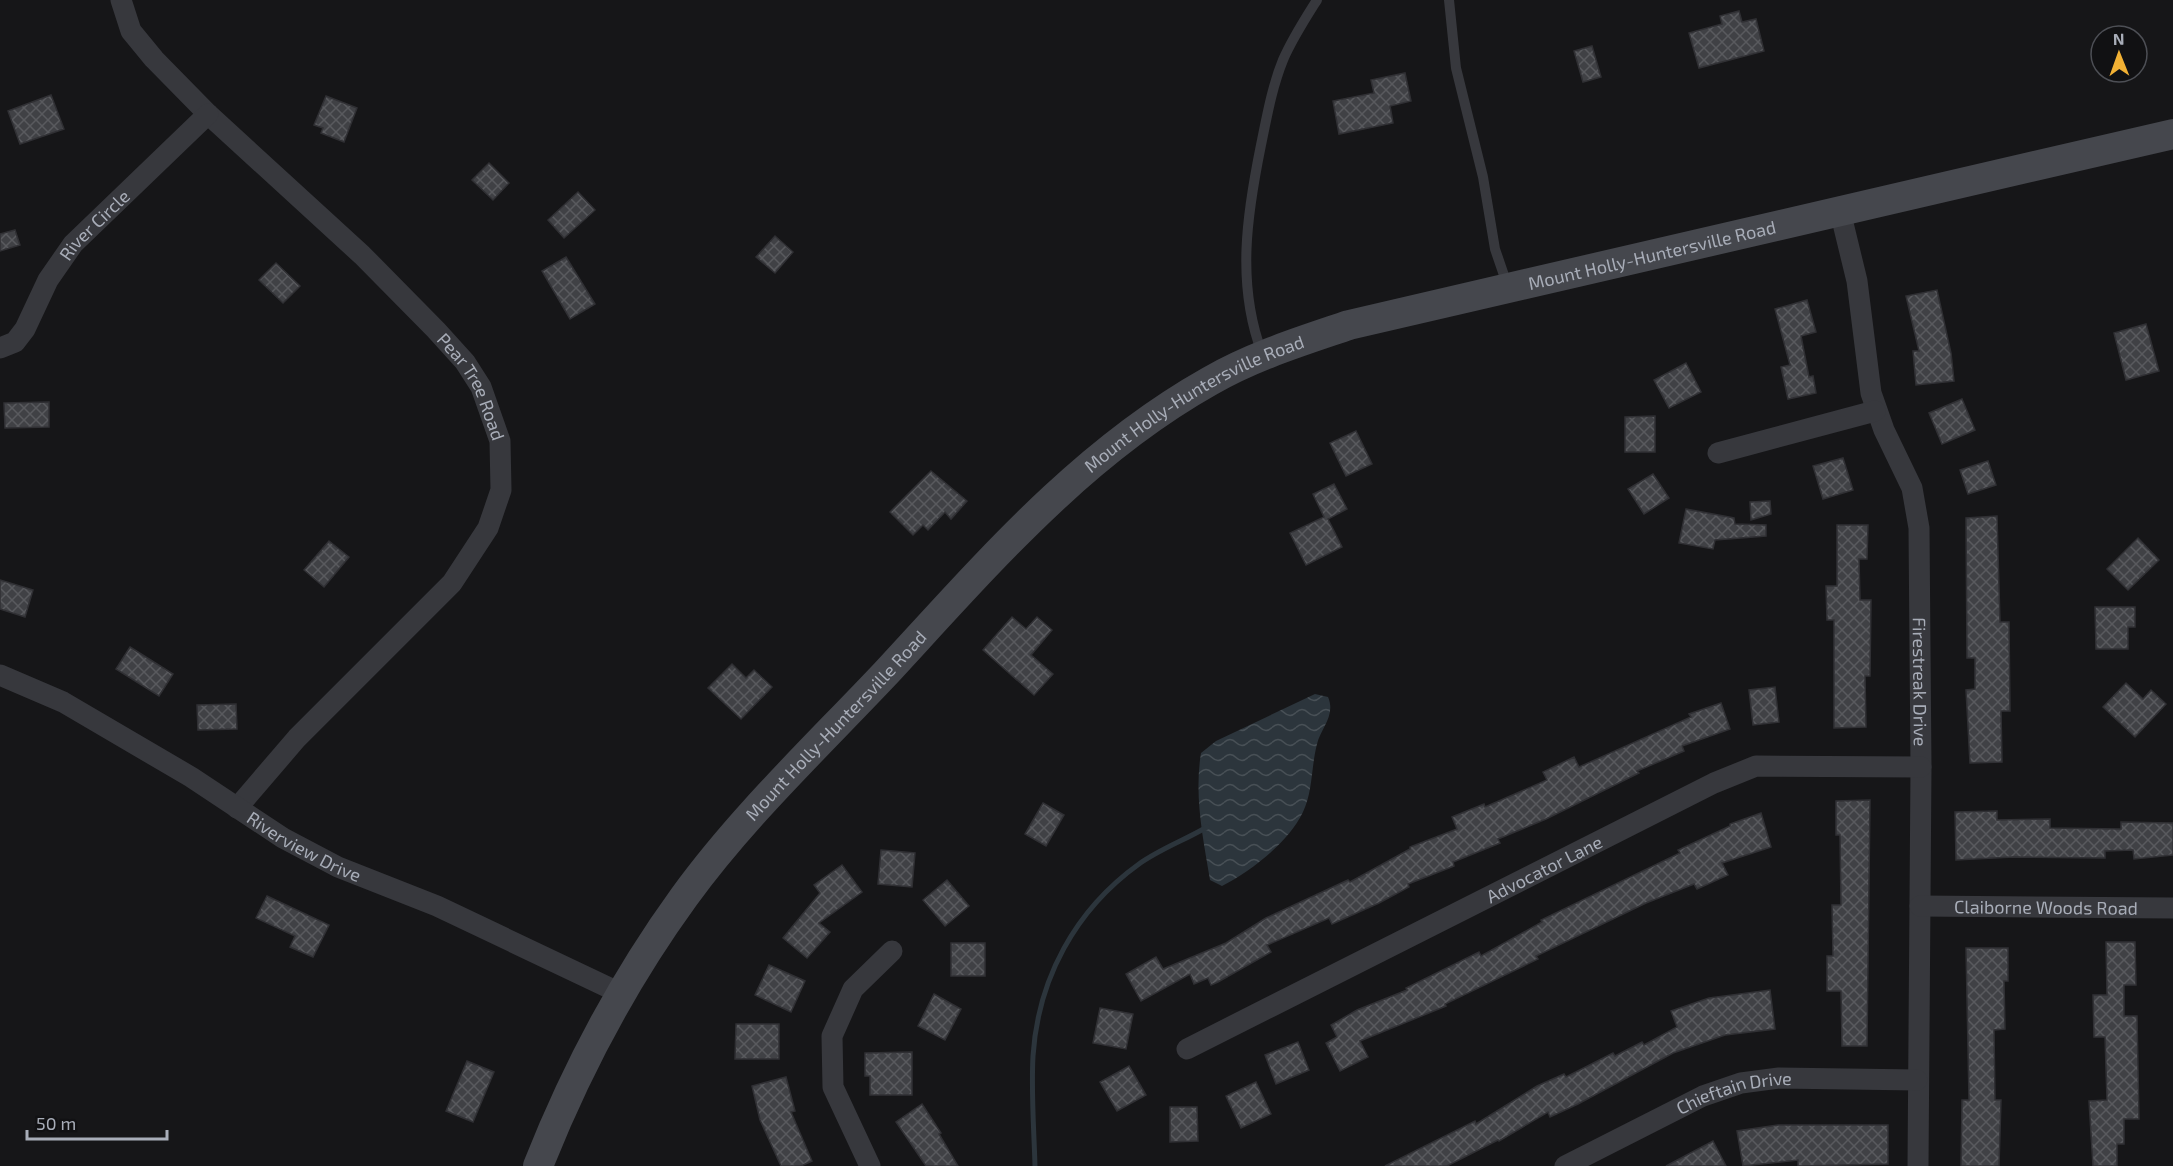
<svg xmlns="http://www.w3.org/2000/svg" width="2173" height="1166" font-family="'Exo 2',sans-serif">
  <defs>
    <pattern id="water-waves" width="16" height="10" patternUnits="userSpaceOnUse" patternTransform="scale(1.5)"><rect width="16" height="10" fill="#2c353c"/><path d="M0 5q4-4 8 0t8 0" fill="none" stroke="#485056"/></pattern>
    <pattern id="building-cross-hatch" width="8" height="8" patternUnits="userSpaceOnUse" patternTransform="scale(1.5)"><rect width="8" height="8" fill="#404145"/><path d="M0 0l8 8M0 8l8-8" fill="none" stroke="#595a5e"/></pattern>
  </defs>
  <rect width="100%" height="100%" fill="#161618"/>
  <path fill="url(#water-waves)" d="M1315,694L1328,697C1336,715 1321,728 1317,744C1311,767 1313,791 1303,812C1288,843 1251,871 1222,886L1210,880C1203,838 1194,796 1201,753L1216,741Z"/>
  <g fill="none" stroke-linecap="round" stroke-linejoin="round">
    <path stroke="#2c353c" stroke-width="5" d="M1035,1166C1034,1130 1031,1093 1033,1056C1038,979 1075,910 1139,864C1160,849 1185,840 1207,827"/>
  </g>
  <g fill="url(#building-cross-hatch)" stroke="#303034" stroke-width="1.5">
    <polygon points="1739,11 1742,22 1756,19 1764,51 1699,68 1689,33 1722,24 1720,16"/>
    <polygon points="1592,46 1601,77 1583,82 1574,51"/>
    <polygon points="1405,73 1411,101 1390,106 1393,123 1339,134 1333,101 1374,93 1371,80"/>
    <polygon points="51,95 64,129 20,144 8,111"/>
    <polygon points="326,96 357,108 344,142 321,133 323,128 314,125"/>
    <polygon points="489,163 509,183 493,200 472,180"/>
    <polygon points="578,192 595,210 564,238 548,220"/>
    <polygon points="15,230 20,245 0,251 0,234"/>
    <polygon points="775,236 793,252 775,273 756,257"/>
    <polygon points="566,257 595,304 570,319 542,271"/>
    <polygon points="276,263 300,286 283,303 259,280"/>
    <polygon points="1937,290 1951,353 1954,381 1916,385 1913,351 1919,351 1906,296"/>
    <polygon points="1807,300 1816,332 1801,336 1809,377 1813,376 1816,393 1788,399 1781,367 1790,365 1775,309"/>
    <polygon points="2146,324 2159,371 2126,380 2114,333"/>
    <polygon points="1686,363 1701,392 1669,408 1654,380"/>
    <polygon points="1962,399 1975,430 1942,444 1929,413"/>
    <polygon points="49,402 49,427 5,428 4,403"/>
    <polygon points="1655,416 1655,452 1625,452 1625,417"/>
    <polygon points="1356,431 1372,464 1346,476 1330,443"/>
    <polygon points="1843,458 1853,490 1823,499 1813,466"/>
    <polygon points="1988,461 1996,485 1968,494 1960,470"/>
    <polygon points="931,471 967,501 951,519 945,512 928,530 923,525 913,535 890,512"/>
    <polygon points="1653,474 1669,498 1644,514 1628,489"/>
    <polygon points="1334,484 1347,509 1328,519 1342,547 1306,565 1290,533 1324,517 1313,494"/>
    <polygon points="1770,501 1771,514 1751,520 1750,502"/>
    <polygon points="1686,509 1734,518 1735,524 1766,525 1766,536 1715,540 1713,549 1679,543"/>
    <polygon points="1997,516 2000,622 2009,622 2010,711 2001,711 2002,762 1970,763 1966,690 1975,689 1975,658 1967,658 1966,518"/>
    <polygon points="1837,525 1868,525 1867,559 1859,559 1860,600 1871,600 1870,676 1865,676 1866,727 1834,728 1834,620 1827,620 1826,586 1837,586"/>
    <polygon points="2138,538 2159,560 2128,590 2107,569"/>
    <polygon points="329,541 349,557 324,587 304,570"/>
    <polygon points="0,580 33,590 25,617 0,609"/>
    <polygon points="2095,607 2135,607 2135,627 2128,627 2128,649 2096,649"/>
    <polygon points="1012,617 1026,629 1037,617 1052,630 1031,655 1053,674 1034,695 983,650"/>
    <polygon points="130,647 173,674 159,696 116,669"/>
    <polygon points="732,664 746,678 754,670 772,687 741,719 708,688"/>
    <polygon points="2126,683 2143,699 2151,690 2166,704 2135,737 2103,707"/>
    <polygon points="1775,687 1779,722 1753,725 1749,690"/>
    <polygon points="1721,703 1730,729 1682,746 1684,751 1637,771 1639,773 1546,819 1498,839 1500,843 1453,862 1454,866 1408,884 1409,887 1379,903 1332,924 1329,918 1267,945 1271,952 1218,982 1211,985 1208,978 1194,984 1190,974 1141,1001 1126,974 1156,957 1163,969 1226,943 1266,918 1348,880 1350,882 1410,849 1410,847 1457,829 1452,817 1484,804 1485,807 1547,780 1543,772 1574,757 1579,767 1691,717 1689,714"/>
    <polygon points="236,704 237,729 198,730 197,705"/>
    <polygon points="1870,800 1867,1046 1842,1046 1841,991 1827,991 1827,956 1833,956 1832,905 1841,905 1840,835 1836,835 1836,801"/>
    <polygon points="1043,803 1064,815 1046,846 1025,834"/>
    <polygon points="1997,811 1997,820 2050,819 2050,828 2121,829 2121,822 2173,823 2173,855 2134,859 2133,850 2105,851 2105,858 2013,857 1956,860 1955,812"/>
    <polygon points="1761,813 1771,847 1722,863 1728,875 1697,889 1694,884 1646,903 1536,956 1538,959 1445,1004 1446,1006 1360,1041 1368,1057 1340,1071 1326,1043 1337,1037 1331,1025 1357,1010 1407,990 1406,988 1479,952 1481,956 1542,922 1541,920 1680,853 1678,850 1730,826 1730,824"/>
    <polygon points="881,850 915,853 912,887 878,884"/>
    <polygon points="842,865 862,892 819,923 830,932 807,958 783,938 820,893 814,885"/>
    <polygon points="947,880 969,906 945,926 923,900"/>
    <polygon points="267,896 329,925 313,957 290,947 295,936 256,918"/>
    <polygon points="2106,942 2135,942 2136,985 2124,985 2124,1016 2137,1016 2139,1119 2124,1119 2124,1144 2117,1144 2117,1166 2093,1166 2089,1101 2107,1100 2105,1037 2094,1037 2093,995 2107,995"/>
    <rect x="951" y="943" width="34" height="33"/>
    <polygon points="1966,948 2008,948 2008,981 2004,981 2005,1029 1994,1030 1995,1100 2001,1100 1999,1166 1961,1166 1962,1100 1969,1100"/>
    <polygon points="769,965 805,981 791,1012 755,995"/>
    <polygon points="1770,990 1775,1029 1725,1035 1673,1053 1578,1104 1550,1117 1548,1112 1499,1141 1498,1140 1447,1166 1385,1166 1475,1121 1476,1124 1537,1086 1564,1074 1566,1077 1613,1053 1615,1056 1642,1042 1644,1045 1677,1027 1671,1011 1709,998"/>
    <polygon points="934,994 961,1009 945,1040 918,1026"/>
    <polygon points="1100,1008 1133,1014 1126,1049 1093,1043"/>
    <polygon points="736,1024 779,1024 779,1059 735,1059"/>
    <polygon points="1298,1042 1309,1070 1276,1084 1265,1055"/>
    <polygon points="912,1052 912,1095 870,1095 870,1076 865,1076 865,1053"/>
    <polygon points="467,1061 494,1072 473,1122 446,1111"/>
    <polygon points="1129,1066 1146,1095 1117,1111 1100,1082"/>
    <polygon points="786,1077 795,1111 791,1112 812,1161 801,1166 781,1166 760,1120 752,1086"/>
    <polygon points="1256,1082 1271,1114 1241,1128 1226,1096"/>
    <polygon points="922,1104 941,1133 939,1134 958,1166 926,1166 896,1122"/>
    <polygon points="1170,1107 1197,1107 1198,1141 1170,1142"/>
    <polygon points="1778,1125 1888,1125 1888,1164 1798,1166 1798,1160 1743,1166 1737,1131"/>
    <polygon points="1713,1141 1726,1166 1666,1166"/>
  </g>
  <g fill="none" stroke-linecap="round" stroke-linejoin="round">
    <g stroke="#37383d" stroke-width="10">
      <polyline points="1449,0 1456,68 1483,177 1495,249 1508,287"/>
      <path d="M1262,353C1236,284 1247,214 1261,145C1267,116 1272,87 1283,60C1292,39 1305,19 1317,0"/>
    </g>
    <g stroke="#37383d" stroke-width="21">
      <path id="s1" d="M121,0L131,31L154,59L208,114L362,255L436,330L465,362L481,387L500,441L501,490L488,528L452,583L297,738L237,808"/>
      <path id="s2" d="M1840,211L1857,281L1871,393L1884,430L1912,488L1919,528L1921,767L1918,1166"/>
      <path id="s3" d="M0,348L15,342L25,329L48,280L73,244L208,114"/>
      <polyline points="1718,453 1875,411"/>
      <path id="s4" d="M0,675L63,702L191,777L283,838L338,867L437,906L620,993"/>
      <path id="s5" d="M1920,906L2173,908"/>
      <path id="s6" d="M1187,1049L1714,783L1756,766L1921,767"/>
      <polyline points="870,1166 833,1087 832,1036 853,989 892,951"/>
      <path id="s7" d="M1565,1166L1703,1096L1741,1083L1779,1078L1917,1080"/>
    </g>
    <path stroke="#45474d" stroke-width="30" id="s8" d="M538,1166C576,1070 623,981 684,897C742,817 817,746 885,674C985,566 1080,454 1210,381C1253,356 1302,341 1349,325L2173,134"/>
  </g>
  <g text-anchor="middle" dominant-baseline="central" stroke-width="4.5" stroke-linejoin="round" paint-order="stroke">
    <g font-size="18" fill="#a8adb8" stroke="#111113">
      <text stroke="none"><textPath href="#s3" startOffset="159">River Circle</textPath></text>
      <text stroke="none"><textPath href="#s8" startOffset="1508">Mount Holly-Huntersville Road</textPath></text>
      <text stroke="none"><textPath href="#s1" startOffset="528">Pear Tree Road</textPath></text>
      <text stroke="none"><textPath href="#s8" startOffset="1022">Mount Holly-Huntersville Road</textPath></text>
      <text stroke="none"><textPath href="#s2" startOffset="483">Firestreak Drive</textPath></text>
      <text stroke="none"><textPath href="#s8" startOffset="536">Mount Holly-Huntersville Road</textPath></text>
      <text stroke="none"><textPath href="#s4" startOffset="350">Riverview Drive</textPath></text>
      <text stroke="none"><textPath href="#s6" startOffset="400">Advocator Lane</textPath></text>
      <text stroke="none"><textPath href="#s5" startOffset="126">Claiborne Woods Road</textPath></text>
      <text stroke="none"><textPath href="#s7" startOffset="186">Chieftain Drive</textPath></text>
    </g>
  </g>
  <g transform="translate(2119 54) rotate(359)"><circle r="28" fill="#111113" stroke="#4d4f55" stroke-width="1.5"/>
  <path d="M0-4.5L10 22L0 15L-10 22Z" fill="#f2b134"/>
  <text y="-9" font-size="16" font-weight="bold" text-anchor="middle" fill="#a8adb8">N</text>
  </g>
  <path d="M27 1130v9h140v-9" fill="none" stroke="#a8adb8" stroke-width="3"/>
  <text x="36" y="1130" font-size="18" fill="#a8adb8" stroke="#111113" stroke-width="4.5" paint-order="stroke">50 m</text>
</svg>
